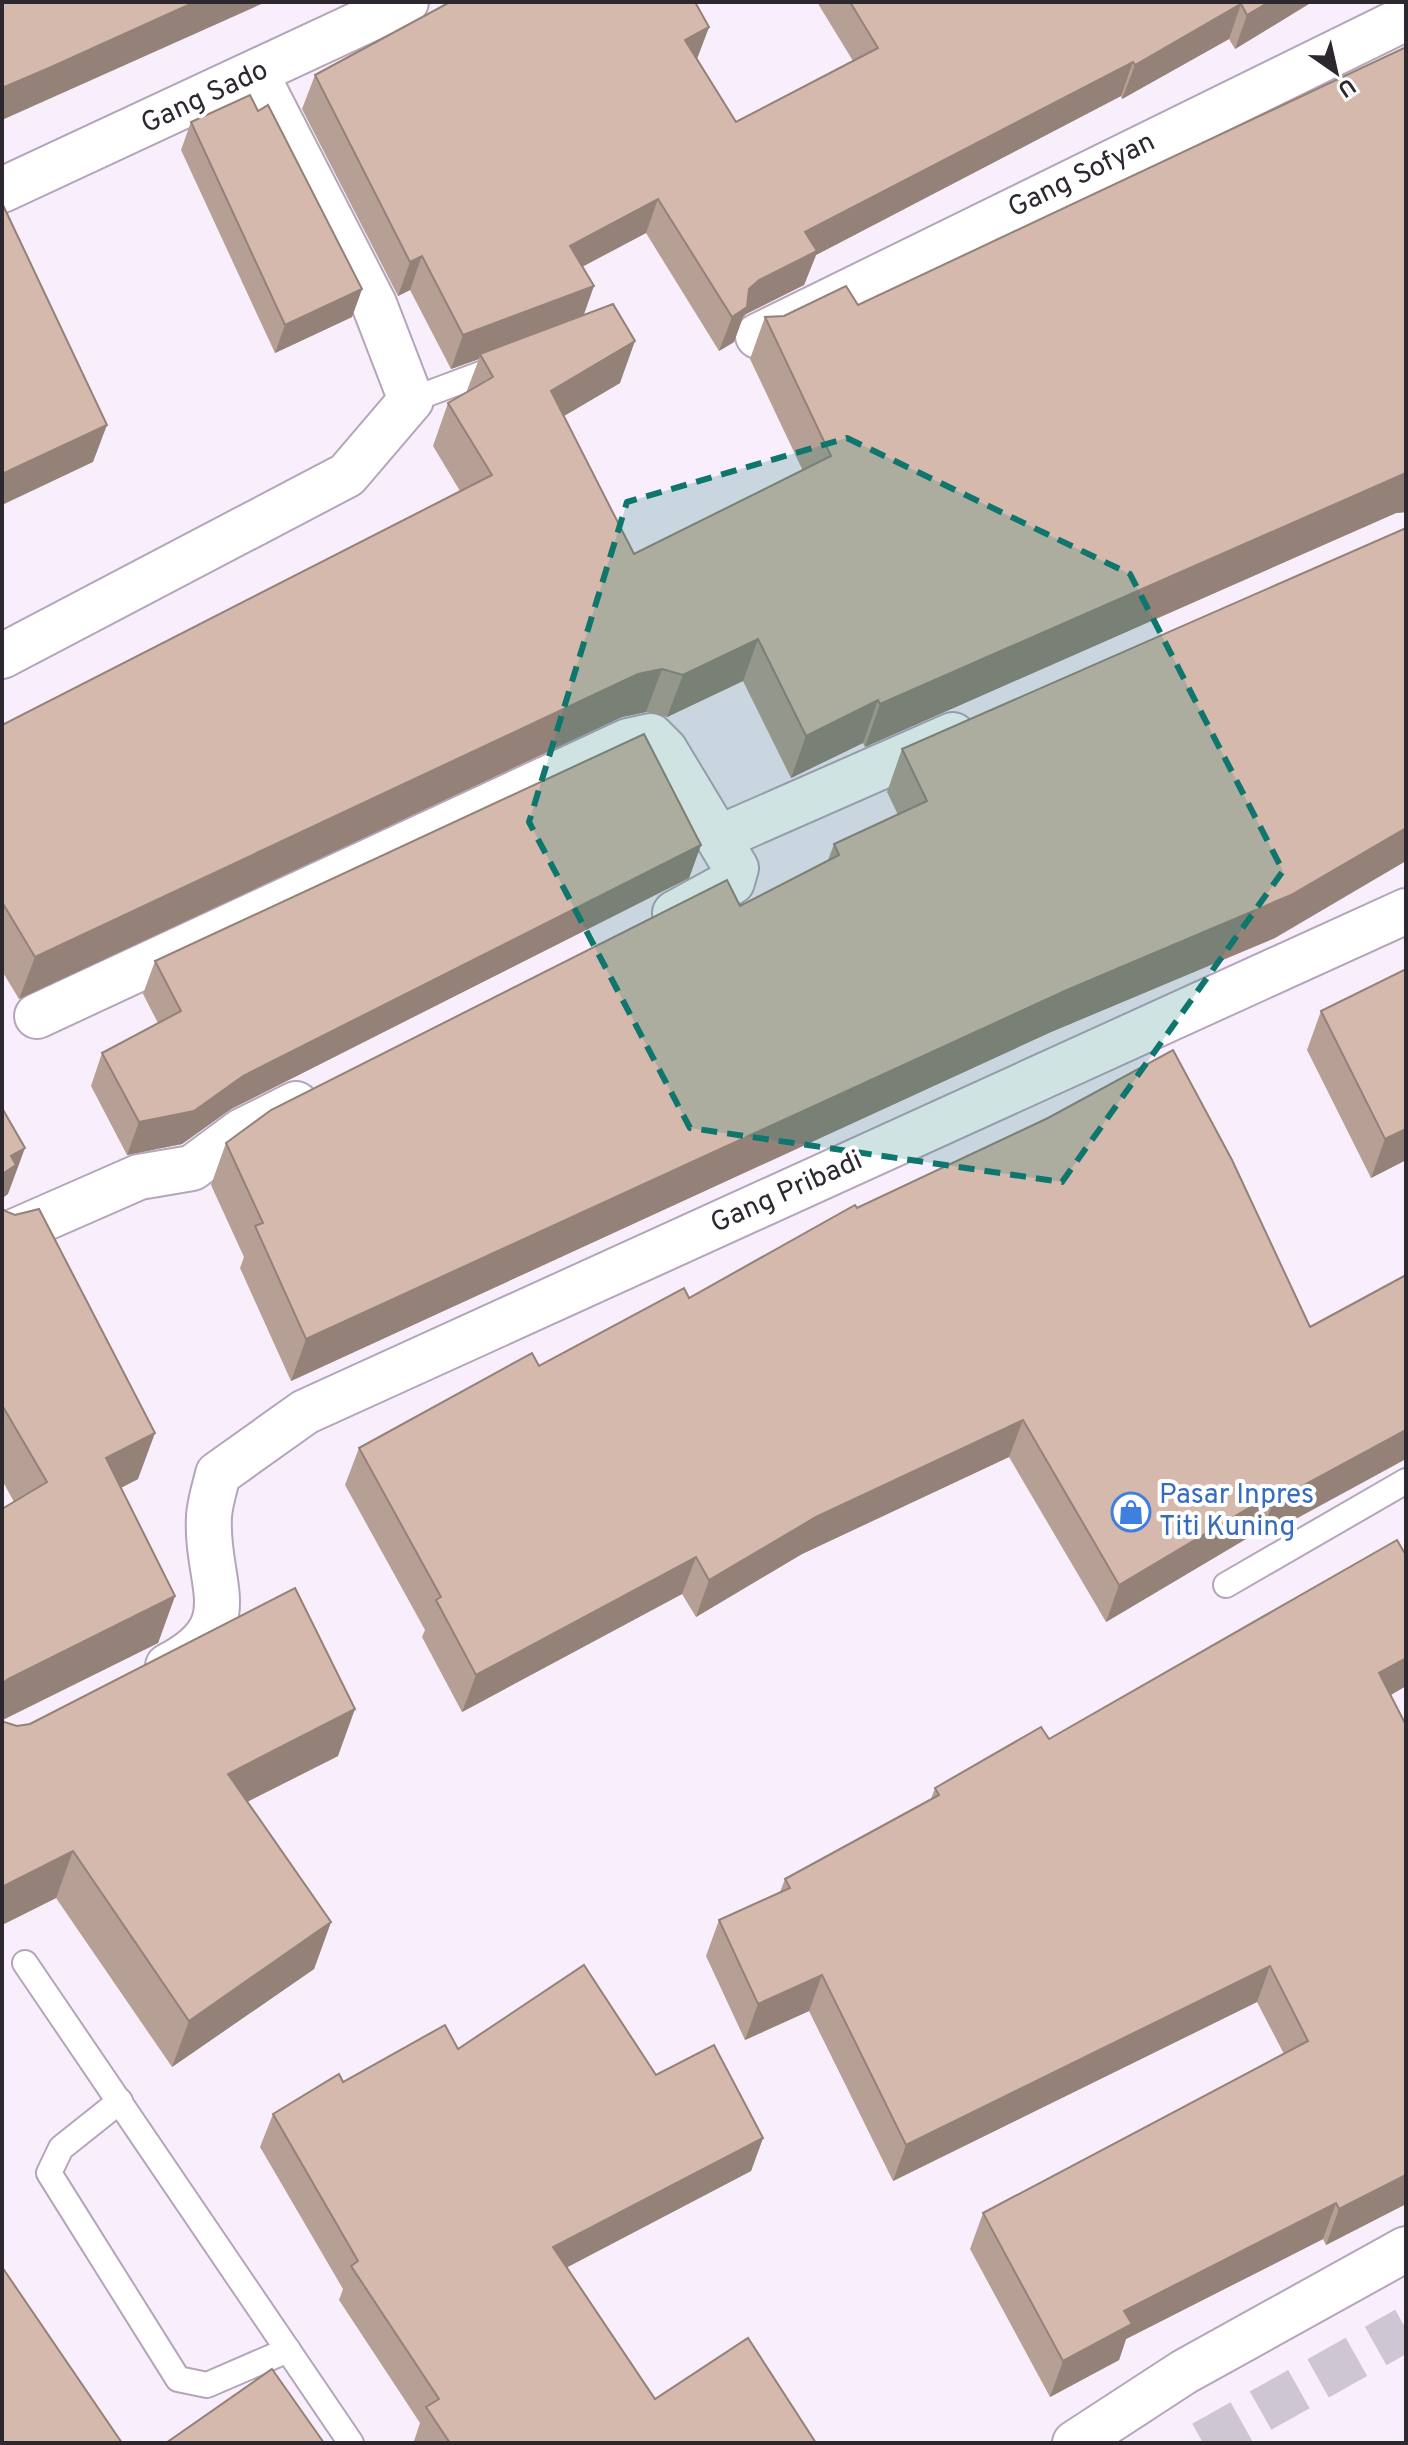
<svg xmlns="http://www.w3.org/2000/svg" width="1408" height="2445" font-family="Overpass,sans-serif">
  <rect width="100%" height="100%" fill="#f8eefc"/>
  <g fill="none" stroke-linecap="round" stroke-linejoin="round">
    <polyline stroke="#cfc6d3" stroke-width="44" stroke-dasharray="44 22" stroke-linecap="butt" points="1203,2443 1406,2329"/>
    <g stroke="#b5a5bb" stroke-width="28">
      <g id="lane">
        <polyline points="411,400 502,366"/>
        <polyline points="1226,1585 1406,1481"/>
        <polyline points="25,1963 351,2443"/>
        <polyline points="120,2101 61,2148 49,2173 178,2379 207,2385 288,2350"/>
      </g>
    </g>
    <g stroke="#b5a5bb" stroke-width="48">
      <g id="street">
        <polyline points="2,190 406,2"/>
        <polyline points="758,336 1406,18"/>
        <polyline points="2,656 347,475 411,400 374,304 256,74"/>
        <polyline points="721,837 953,735"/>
        <polyline points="37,1016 628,741 651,736 665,750 736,868 732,882 675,913"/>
        <polyline points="2,1237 139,1177 192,1168 242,1131 296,1104"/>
        <path d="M168,1666C248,1625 205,1585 209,1516C210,1502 215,1487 218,1474L305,1412L1406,911"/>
      </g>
    </g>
    <g stroke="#b5a5bb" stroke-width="48">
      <polyline id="highway" points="1075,2443 1184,2372 1406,2249"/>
    </g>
    <use href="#lane" stroke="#fff" stroke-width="24"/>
    <use href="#street" stroke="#fff" stroke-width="44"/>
    <use href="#highway" stroke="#fff" stroke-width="44"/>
  </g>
  <g fill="#b69f94">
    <polygon points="817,2 1312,2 1235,49 1229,39 1122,99 1121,96 816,255 804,285 746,314 743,317 734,342 719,351 646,233 582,267 584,315 620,383 564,416 634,554 803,471 750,359 765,317 784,316 858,305 1406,47 1406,512 1396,513 865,747 863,743 791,778 743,681 667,717 646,712 622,717 19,999 2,971 2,725 460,491 433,446 448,403 466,393 479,359 451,369 410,290 398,296 302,109 315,75 709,27 697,59 736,122 853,61"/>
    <polygon points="191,122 362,289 352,317 275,353 181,150"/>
    <polygon points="902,749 1275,938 1051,1032 291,1381 240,1268 244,1257 211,1185 226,1143 740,906 828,860 834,844 898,815 887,792"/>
    <polygon points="701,845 689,878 231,1109 182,1144 127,1155 91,1086 102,1053 158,1023 143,994 155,961"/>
    <polygon points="1321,1011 1406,1160 1371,1178 1307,1050"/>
    <polygon points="2,1208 138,1479 121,1488 175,1596 158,1643 3,1720 4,1722 17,1726 338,1756 247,1802 331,1922 314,1969 172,2067 56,1898 2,1925 2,1509 14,1502 2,1480"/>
    <polygon points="857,1208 1310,1327 1406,1275 1259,1539 1256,1533 1106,1622 1009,1457 802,1554 696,1617 682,1594 462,1712 422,1637 425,1630 345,1485 359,1448 689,1298"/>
    <polygon points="1406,1551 1406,1686 1391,1695 1406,1725 1406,2204 1326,2245 1323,2239 1126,2339 1119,2360 1050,2397 970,2249 983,2213 1284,2054 1257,2002 893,2181 809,2011 745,2040 706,1956 719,1920 780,1892 785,1879 931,1799 935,1788 1049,1739"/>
    <polygon points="458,2049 656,2075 763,2138 751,2171 567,2267 655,2399 816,2443 415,2443 414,2441 420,2423 339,2300 343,2289 260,2147 273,2114 343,2082"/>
  </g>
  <g fill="#948278">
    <polygon points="195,2 266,2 2,120 2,88"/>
    <polygon points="1269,2 1312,2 1235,49 1247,15"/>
    <polygon points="1241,4 1229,39 1122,99 1135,65"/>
    <polygon points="709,27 696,61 685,40"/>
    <polygon points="1133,62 1121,96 816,255 804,285 746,314 743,317 734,342 719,351 732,317 749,289 805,232"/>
    <polygon points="658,199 646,233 557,280 570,246"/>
    <polygon points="422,256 410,290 398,296 410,262"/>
    <polygon points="594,286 582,320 480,354 479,359 451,369 463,335"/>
    <polygon points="362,289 352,317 275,353 285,325"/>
    <polygon points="635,341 620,383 535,433 551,391"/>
    <polygon points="107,425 93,462 2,505 2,474"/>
    <polygon points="1406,473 1406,512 1396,513 865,747 880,704"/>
    <polygon points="758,639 743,681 667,717 683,675"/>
    <polygon points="662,669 646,712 622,717 19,999 35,957 638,674"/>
    <polygon points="878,700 863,743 791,778 806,736"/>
    <polygon points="1406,828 1406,861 1275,938 1051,1032 291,1381 306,1339"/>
    <polygon points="701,845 689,878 231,1109 182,1144 127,1155 139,1122 243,1076"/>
    <polygon points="1406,1129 1406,1160 1371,1178 1385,1139"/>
    <polygon points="25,1148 8,1194 4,1197 2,1202 2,1174 11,1156"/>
    <polygon points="1023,1420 1009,1457 802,1554 696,1617 709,1580 816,1517"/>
    <polygon points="1406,1430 1406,1459 1259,1539 1273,1502"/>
    <polygon points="155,1433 138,1479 89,1504 106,1458"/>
    <polygon points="1269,1496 1256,1533 1106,1622 1119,1585"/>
    <polygon points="696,1557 682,1594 462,1712 476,1675"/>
    <polygon points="175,1596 158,1643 2,1720 2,1684 8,1679"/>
    <polygon points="1406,1658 1406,1686 1366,1709 1379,1673"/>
    <polygon points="355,1709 338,1756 211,1820 228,1774"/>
    <polygon points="73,1851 56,1898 2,1925 2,1887"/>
    <polygon points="331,1922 314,1969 172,2067 189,2021"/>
    <polygon points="1270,1966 1257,2002 893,2181 906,2145"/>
    <polygon points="822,1975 809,2011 745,2040 758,2004"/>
    <polygon points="763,2138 751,2171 541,2281 553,2247"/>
    <polygon points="1406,2175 1406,2204 1326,2245 1339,2209"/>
    <polygon points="1336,2203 1323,2239 1126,2339 1119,2360 1050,2397 1063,2361 1124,2311"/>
  </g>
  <g fill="#d4b9ac" stroke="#948278" stroke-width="2">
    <polygon points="2,2 195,2 49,68 2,88"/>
    <polygon points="450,2 695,2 709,27 685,40 736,122 878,48 850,2 1269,2 1247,15 1241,4 1135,65 1133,62 805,232 817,251 759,280 749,289 747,307 732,317 658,199 570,246 594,286 463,335 422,256 410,262 315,75"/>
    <polygon points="1406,47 1406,473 880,704 878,700 806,736 758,639 683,675 662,669 638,674 35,957 2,902 2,725 492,475 448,403 493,377 480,354 613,304 635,341 551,391 634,554 831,456 765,317 784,316 846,286 858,305"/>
    <polygon points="250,95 258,111 268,105 362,289 285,325 191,122"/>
    <polygon points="2,203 107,425 2,474"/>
    <polygon points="1406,528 1406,828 1291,895 1067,990 306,1339 255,1226 263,1223 226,1143 271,1110 727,880 740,906 839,855 834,844 927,801 902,749"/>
    <polygon points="644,734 701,845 243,1076 194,1111 139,1122 102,1053 181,1011 155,961"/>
    <polygon points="1406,969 1406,1129 1385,1139 1321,1011"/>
    <polygon points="1173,1050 1232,1160 1310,1327 1406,1275 1406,1430 1273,1502 1269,1496 1119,1585 1023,1420 816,1517 709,1580 696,1557 476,1675 436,1600 441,1597 359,1448 532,1353 539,1366 684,1288 689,1298 855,1205 857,1208 1048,1118"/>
    <polygon points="2,1108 25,1148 11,1156 16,1165 2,1174"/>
    <polygon points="2,1208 5,1211 15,1215 39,1209 155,1433 106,1458 175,1596 8,1679 2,1684 2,1509 47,1482 2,1405"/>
    <polygon points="1397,1540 1404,1552 1406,1551 1406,1658 1379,1673 1406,1725 1406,2175 1339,2209 1336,2203 1124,2311 1132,2324 1063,2361 983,2213 1308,2041 1270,1966 906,2145 822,1975 758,2004 719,1920 790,1888 785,1879 939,1795 935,1788 1041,1727 1049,1739"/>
    <polygon points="295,1588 355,1709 228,1774 331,1922 189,2021 73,1851 2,1887 2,1719 4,1722 17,1726 30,1724"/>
    <polygon points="584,1965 656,2075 714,2045 763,2138 553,2247 655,2399 748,2338 816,2443 450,2443 426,2407 439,2399 351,2266 358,2261 273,2114 339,2074 343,2082 445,2025 458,2049"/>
    <polygon points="2,2267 122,2443 2,2443"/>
    <polygon points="272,2369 324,2443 166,2443"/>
  </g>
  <path fill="#0f766e" fill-opacity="0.2" stroke="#0f766e" stroke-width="6" stroke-dasharray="16 10" stroke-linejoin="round" d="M847,438L1130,574L1283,871L1062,1182L690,1128L529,822L627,502Z"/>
  <defs>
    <g id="shop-ring" transform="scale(2)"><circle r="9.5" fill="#fff" stroke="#3f7fe0" stroke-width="1.5"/><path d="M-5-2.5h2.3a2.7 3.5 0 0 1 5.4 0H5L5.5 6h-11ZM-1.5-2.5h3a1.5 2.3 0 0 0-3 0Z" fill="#3f7fe0"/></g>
  </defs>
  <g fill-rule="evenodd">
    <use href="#shop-ring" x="1131" y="1512"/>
  </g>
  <g text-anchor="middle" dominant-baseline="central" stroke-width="8" stroke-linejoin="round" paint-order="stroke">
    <g font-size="28" fill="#2d2730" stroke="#fff">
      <text transform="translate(205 98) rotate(-25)">Gang Sado</text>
      <text transform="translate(1082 176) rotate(-26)">Gang Sofyan</text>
      <text transform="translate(787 1193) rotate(-24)">Gang Pribadi</text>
    </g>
    <g font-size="28" fill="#366cbe" stroke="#fff" text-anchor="start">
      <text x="1159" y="1496">Pasar Inpres<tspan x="1159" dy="32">Titi Kuning</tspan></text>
    </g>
  </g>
  <rect width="1408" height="2445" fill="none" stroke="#2d2730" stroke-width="8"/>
  <g transform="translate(1336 72) rotate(146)" stroke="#ffffff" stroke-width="6" paint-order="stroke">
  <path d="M0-6L14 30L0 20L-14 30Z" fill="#2d2730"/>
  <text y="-12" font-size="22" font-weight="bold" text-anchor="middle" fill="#2d2730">U</text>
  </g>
</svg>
